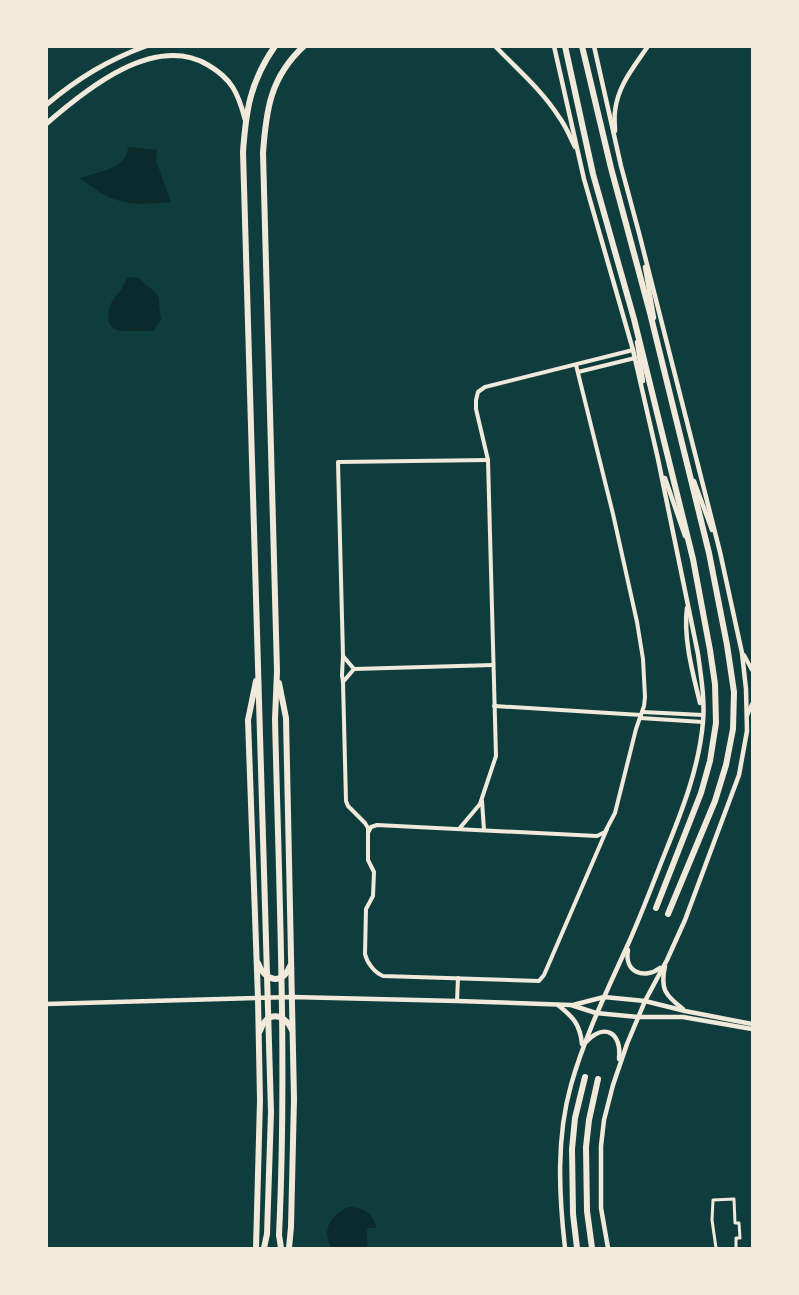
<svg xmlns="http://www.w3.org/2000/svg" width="799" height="1295" font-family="'Varela Round',sans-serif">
  <rect width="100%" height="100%" fill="#0f3d3e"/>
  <g fill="#0a2a2b">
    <path d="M128,147L157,150L156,160L171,202C130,206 113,205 80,178C94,173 117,170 125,157C127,155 128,149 128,147Z"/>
    <path d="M127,277L139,278L158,295L161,320L153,331H119C104,327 107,309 114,298C117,294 121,291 123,286C125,283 126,280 127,277Z"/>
    <path d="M349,1207C364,1208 374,1213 376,1228H368C365,1235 369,1241 367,1248H332C321,1230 330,1215 349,1207Z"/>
  </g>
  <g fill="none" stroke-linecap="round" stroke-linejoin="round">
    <polyline stroke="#f1e9da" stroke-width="3" points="716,1248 712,1220 713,1200 734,1199 735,1223 739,1223 740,1238 736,1238 736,1248"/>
    <g stroke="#f1e9da" stroke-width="4">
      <polyline points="578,372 635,358"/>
      <path d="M488,460L338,462L343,656L342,675L343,682L346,801L348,806L365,823L368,828V860L374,872L373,896L366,909L365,954C367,963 375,973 383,976L539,981L544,975L607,829"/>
      <polyline points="744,655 752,670"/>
      <polyline points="343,656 354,669 493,665"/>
      <polyline points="343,682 354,669"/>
      <polyline points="494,706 641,715"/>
      <polyline points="643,712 703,715"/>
      <polyline points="747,716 752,704"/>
      <polyline points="640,718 703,722"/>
      <polyline points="482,801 484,830"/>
      <polyline points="459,829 480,804 496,756 488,460 476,409 476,400 478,392 485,387 633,350"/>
      <polyline points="369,831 371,827 377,825 597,836 605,832 615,813 636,729 644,706 645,697 643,659 637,622 613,514 576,365"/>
      <polyline points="457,1001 458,978"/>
    </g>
    <g stroke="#f1e9da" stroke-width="4.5">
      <path d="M495,46C517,69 542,90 559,117C566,126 570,137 575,147"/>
      <path d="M554,46L584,179L633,350L658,459L698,654C701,676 705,700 703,722C699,768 682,811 665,853C653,883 642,913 629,942C608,989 585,1035 571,1085C556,1138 559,1195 565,1248"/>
      <polyline points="594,46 621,166 639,233 720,552 742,653 746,689 747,731 739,775 685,920 667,960 645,1001 627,1044 613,1085 604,1120 601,1146 601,1208 608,1248"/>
      <path d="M615,131C615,125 614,118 615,111C618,85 634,67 648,46"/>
      <polyline points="645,267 654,318"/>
      <polyline points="637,342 643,381"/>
      <polyline points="665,478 685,536"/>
      <polyline points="694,481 712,530"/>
      <path d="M687,608C683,638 693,674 700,703"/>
      <path d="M628,950C624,972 644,980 660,968"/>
      <path d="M665,966C660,989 665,995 683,1009"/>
      <polyline points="46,1004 292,997 457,1001 571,1005 596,1013 638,1017 683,1017 752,1029"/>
      <path d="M558,1005C573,1017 580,1024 582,1044"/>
      <polyline points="573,1005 604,997 645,1001 685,1011 752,1024"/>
      <path d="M586,1042C605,1022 622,1033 619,1059"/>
    </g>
    <g stroke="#f1e9da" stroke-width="5">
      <path d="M46,105C78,78 108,60 146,46"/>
      <path d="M46,124C85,90 154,33 208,65C232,79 238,93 245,119"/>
    </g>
    <g stroke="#f1e9da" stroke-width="6">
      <polyline points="256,681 248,720 258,999 260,1100 256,1248"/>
      <polyline points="279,683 286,718 294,1099 291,1227 289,1248"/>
      <path d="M258,963C265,981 282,986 290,966"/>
      <path d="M260,1031C266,1011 284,1012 292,1030"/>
      <path d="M264,1248L267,1234L271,1112L243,152C246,110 250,82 275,46"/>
      <path d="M281,1248L279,1235C287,1063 279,891 275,719L277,671L263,153C266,111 270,77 304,46"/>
    </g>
    <g stroke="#f1e9da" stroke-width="6">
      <polyline points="565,46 593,174 634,319 693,559 710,650 715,684 716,723 710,761 701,793 656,908"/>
      <polyline points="582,46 611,168 650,313 709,553 727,645 734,692 733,729 726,765 715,801 668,914"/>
      <polyline points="577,1248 573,1214 572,1149 575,1118 585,1077"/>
      <polyline points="592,1248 587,1211 586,1147 589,1120 598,1079"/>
    </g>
  </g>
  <rect width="799" height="1295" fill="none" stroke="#f1e9da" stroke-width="96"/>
</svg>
